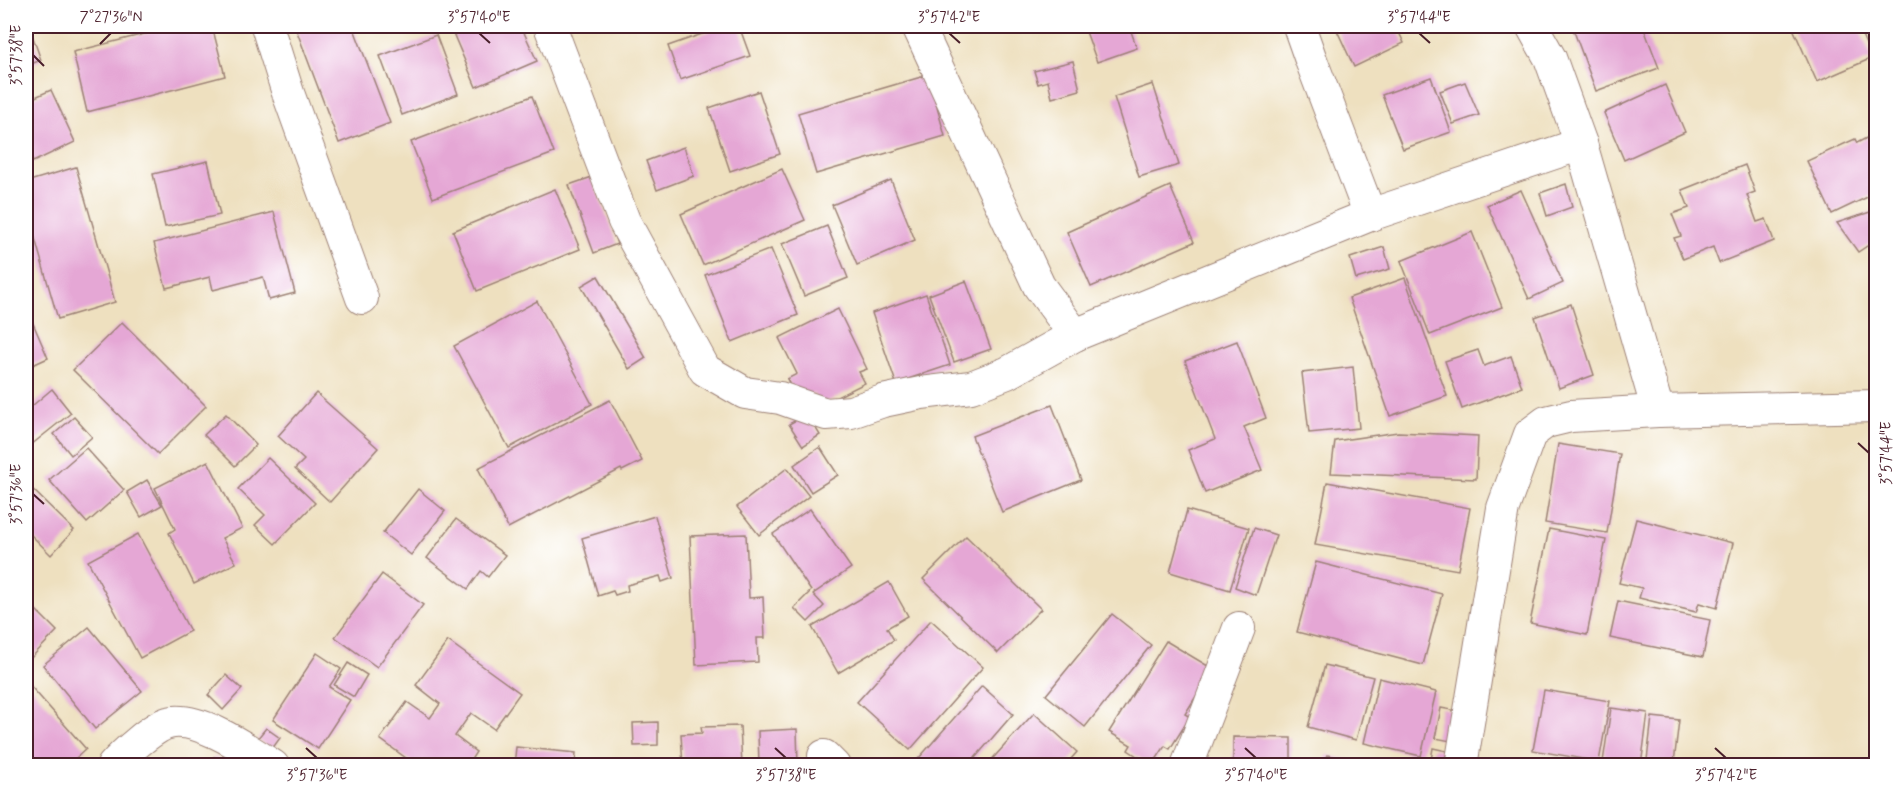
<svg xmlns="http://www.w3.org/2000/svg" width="1902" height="791" font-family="Mynerve,sans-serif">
  <rect width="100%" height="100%" fill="#fff"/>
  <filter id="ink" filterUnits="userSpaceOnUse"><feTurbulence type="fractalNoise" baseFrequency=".0167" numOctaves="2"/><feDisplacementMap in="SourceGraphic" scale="12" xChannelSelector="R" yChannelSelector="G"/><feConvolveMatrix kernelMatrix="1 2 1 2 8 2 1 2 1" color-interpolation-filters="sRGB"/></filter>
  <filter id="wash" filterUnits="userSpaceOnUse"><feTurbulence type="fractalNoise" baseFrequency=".008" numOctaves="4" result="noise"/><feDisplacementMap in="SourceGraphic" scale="24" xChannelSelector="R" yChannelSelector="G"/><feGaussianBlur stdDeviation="1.35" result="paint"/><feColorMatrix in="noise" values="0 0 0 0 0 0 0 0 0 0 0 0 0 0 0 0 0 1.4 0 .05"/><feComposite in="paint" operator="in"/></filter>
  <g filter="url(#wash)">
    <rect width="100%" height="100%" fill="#eee0bf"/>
    <g id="blocks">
      <g fill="#e5a7d5">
        <polygon points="26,26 29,26 41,60 26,66"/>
        <polygon points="176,26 212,26 225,76 87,112 73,52"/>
        <polygon points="305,26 353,26 390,123 339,143 296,29"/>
        <polygon points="450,26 521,26 537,61 476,87"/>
        <polygon points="725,26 739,26 750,56 680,80 668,46"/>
        <polygon points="1084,26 1129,26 1137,48 1097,62"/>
        <polygon points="1335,26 1396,26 1404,43 1354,67"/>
        <polygon points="1572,26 1643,26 1659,68 1596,91"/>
        <polygon points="1792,26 1858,26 1872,58 1817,82"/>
        <polygon points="436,35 458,94 402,115 380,56"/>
        <polygon points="1073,61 1080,90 1052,98 1048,81 1038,84 1034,71"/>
        <polygon points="928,75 945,136 816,174 798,113"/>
        <polygon points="1431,77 1451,132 1403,149 1382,95"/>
        <polygon points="1465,82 1479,115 1453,124 1440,91"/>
        <polygon points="1153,84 1179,165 1139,177 1114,97"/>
        <polygon points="1665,85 1685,132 1624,160 1604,113"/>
        <polygon points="51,90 75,142 33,162 26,146 26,101"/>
        <polygon points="759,91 780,154 730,171 709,108"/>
        <polygon points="532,96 554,153 433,198 411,142"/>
        <polygon points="1876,133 1876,193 1832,214 1807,161 1855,139 1857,143"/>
        <polygon points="684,147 694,176 657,190 646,161"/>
        <polygon points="208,161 220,215 165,227 153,174"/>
        <polygon points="1745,165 1755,192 1747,195 1757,222 1766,219 1774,241 1719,263 1713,247 1683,259 1674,238 1681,236 1672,214 1689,208 1682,190"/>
        <polygon points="76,167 115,302 58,319 26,207 26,182"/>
        <polygon points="782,169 805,220 703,265 681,214"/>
        <polygon points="592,177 617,244 594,253 569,185"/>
        <polygon points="891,180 915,240 857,265 832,205"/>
        <polygon points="1566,184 1572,207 1547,216 1540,193"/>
        <polygon points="1170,186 1194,242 1091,287 1067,232"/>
        <polygon points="555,189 580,249 477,291 453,231"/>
        <polygon points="1521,190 1563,283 1529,299 1487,205"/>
        <polygon points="1876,210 1876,240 1858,252 1837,223"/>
        <polygon points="274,212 295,293 269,300 263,277 213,290 210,277 166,288 154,243"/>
        <polygon points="827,226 848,278 804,296 782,244"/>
        <polygon points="1472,232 1502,307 1430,335 1401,261"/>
        <polygon points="1384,247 1390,269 1356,279 1350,258"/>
        <polygon points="771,249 798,315 732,342 705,275"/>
        <polygon points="26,262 34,285 26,289"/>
        <polygon points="598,276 646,358 629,369 581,286"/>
        <polygon points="1405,278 1447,396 1390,416 1349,298"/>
        <polygon points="966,281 991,349 954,362 929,295"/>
        <polygon points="926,294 950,365 896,383 872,313"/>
        <polygon points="537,301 592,404 509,448 454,346"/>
        <polygon points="1571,304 1594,375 1559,388 1535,317"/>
        <polygon points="26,307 48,358 26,368"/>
        <polygon points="838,309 867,369 859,372 865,383 819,406 813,393 797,400 787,379 797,374 779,338"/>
        <polygon points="122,322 206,406 158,454 73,370"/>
        <polygon points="1237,341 1266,418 1244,427 1262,470 1205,493 1188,450 1215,439 1185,361"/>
        <polygon points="1478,350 1484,366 1511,356 1522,387 1462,409 1445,361"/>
        <polygon points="1353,367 1359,428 1309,433 1302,373"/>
        <polygon points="52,389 71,413 26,449 26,411"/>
        <polygon points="316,393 378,448 330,502 295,469 304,460 278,436"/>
        <polygon points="610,400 642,461 622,471 621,469 508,528 478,468"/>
        <polygon points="1052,405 1081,480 1002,512 972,436"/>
        <polygon points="226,414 256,445 235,466 204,435"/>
        <polygon points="807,414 820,435 803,446 789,424"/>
        <polygon points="74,417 92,437 71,455 54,434"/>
        <polygon points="1398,432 1478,436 1476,479 1331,473 1335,441"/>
        <polygon points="1558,444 1620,454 1607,533 1545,523"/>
        <polygon points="820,447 838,475 811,492 794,465"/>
        <polygon points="86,448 124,490 87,523 49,480"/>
        <polygon points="268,458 315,503 275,544 255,525 265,515 238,489"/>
        <polygon points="208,461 242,528 222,538 236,563 194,584 169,533 175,529 155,488"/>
        <polygon points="787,468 809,496 759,535 737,507"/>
        <polygon points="147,480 162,505 141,517 127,492"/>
        <polygon points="1327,482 1470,508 1458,570 1315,545"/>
        <polygon points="26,483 74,530 51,555 26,530"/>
        <polygon points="418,489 445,511 411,555 383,533"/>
        <polygon points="810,509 851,568 813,594 824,606 808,622 794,608 811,591 773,534"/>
        <polygon points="1187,510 1249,528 1230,590 1170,572"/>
        <polygon points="655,516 673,578 662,582 660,576 627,585 628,591 615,595 613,591 598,596 582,538"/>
        <polygon points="456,519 505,555 488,577 481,571 468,589 427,558"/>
        <polygon points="1636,519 1733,543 1717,608 1699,603 1696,612 1639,598 1642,588 1619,583"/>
        <polygon points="1254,528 1276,535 1256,595 1235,587"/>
        <polygon points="1549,529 1606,540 1587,635 1530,623"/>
        <polygon points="138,534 190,631 140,658 88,561"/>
        <polygon points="746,534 749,598 763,597 765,638 757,638 758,662 696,665 690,536"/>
        <polygon points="966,536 1041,609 998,653 923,579"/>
        <polygon points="1316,562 1442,594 1423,665 1297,632"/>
        <polygon points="382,574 423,605 377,667 335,637"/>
        <polygon points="889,582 908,616 887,628 894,640 838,673 812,627"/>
        <polygon points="1618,601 1710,620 1703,657 1610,638"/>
        <polygon points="36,610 57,631 28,661 26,659 26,620"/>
        <polygon points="1112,614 1151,645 1085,727 1046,695"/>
        <polygon points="931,620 983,667 910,750 857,702"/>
        <polygon points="89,627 142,691 95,729 43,665"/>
        <polygon points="448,641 520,693 494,729 471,713 455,736 476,752 467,766 417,766 380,739 407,702 430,718 440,704 416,685"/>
        <polygon points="1166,641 1213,669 1185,714 1190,717 1170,749 1165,746 1152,766 1128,750 1131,745 1109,732"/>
        <polygon points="317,653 341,669 329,687 350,700 318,749 273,720"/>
        <polygon points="348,663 367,675 354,697 334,685"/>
        <polygon points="1325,665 1373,677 1356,740 1308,727"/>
        <polygon points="226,675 242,689 223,710 208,695"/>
        <polygon points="1379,678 1436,692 1421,756 1364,743"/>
        <polygon points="27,682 86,749 67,766 26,766 26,684"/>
        <polygon points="982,686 1013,714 968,766 912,766"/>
        <polygon points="1544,690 1610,701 1599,762 1533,750"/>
        <polygon points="1441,708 1463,712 1456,742 1435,738"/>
        <polygon points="1611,708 1648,713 1641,766 1603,762"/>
        <polygon points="1034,713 1077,752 1065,766 986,766"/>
        <polygon points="1652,717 1679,720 1674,763 1647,760"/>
        <polygon points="658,722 658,745 634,746 633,723"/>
        <polygon points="740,726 742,766 683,766 681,734 702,733 701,727"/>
        <polygon points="266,728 280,738 272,749 257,739"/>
        <polygon points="797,729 798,766 759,766 758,731"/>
        <polygon points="1233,737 1291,738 1291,766 1233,766"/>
        <polygon points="516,747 576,753 575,766 514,766"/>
        <polygon points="1433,748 1447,751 1444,766 1430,766"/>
        <polygon points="1327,755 1372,765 1371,766 1325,766"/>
        <polygon points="214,757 231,766 210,766"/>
      </g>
    </g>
  </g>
  <g filter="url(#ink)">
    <use href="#blocks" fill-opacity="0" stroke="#9c8075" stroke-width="1.5"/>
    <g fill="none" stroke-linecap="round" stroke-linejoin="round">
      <g stroke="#9c8075" stroke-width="34">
        <g id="street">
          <polyline points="267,26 288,93 362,298"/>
          <polyline points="550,26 624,221 705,370 745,393 780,398 826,414 851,412 883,401 921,393 971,387 1007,373 1075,335 1370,215 1581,144"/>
          <polyline points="918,26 1039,286 1075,335"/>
          <polyline points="1299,26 1311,60 1370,215"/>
          <polyline points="1532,26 1550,58 1581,144 1658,411"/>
          <polyline points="824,756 834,766"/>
          <path d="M113,766C123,754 153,727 168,723C198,715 248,750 273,766"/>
          <polyline points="1187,766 1239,628"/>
          <polyline points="1461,766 1503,508 1530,434 1546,422 1571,416 1658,411 1876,406"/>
        </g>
      </g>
      <use href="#street" stroke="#fff" stroke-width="32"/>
    </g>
  </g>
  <path fill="none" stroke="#4a1f2b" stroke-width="2" d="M479,33L490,43M949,33L960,43M1419,33L1430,43M100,44L111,33M33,55L44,66M1858,443L1869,453M33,494L44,504M306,748L317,758M775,748L786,758M1245,748L1256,758M1715,748L1726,758"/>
  <rect width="1902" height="791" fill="none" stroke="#fff" stroke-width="66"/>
  <rect x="33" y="33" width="1836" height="725" fill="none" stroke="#4a1f2b" stroke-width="2"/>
  <g font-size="15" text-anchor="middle" fill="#4a1f2b">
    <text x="111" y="22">7°27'36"N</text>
    <text x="479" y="22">3°57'40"E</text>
    <text x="949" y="22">3°57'42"E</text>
    <text x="1419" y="22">3°57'44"E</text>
    <text transform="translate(16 55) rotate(-90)" y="5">3°57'38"E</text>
    <text transform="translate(1886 453) rotate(-90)" y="5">3°57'44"E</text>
    <text transform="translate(16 494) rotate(-90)" y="5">3°57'36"E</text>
    <text x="317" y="780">3°57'36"E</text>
    <text x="786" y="780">3°57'38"E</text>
    <text x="1256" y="780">3°57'40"E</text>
    <text x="1726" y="780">3°57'42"E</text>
  </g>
</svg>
